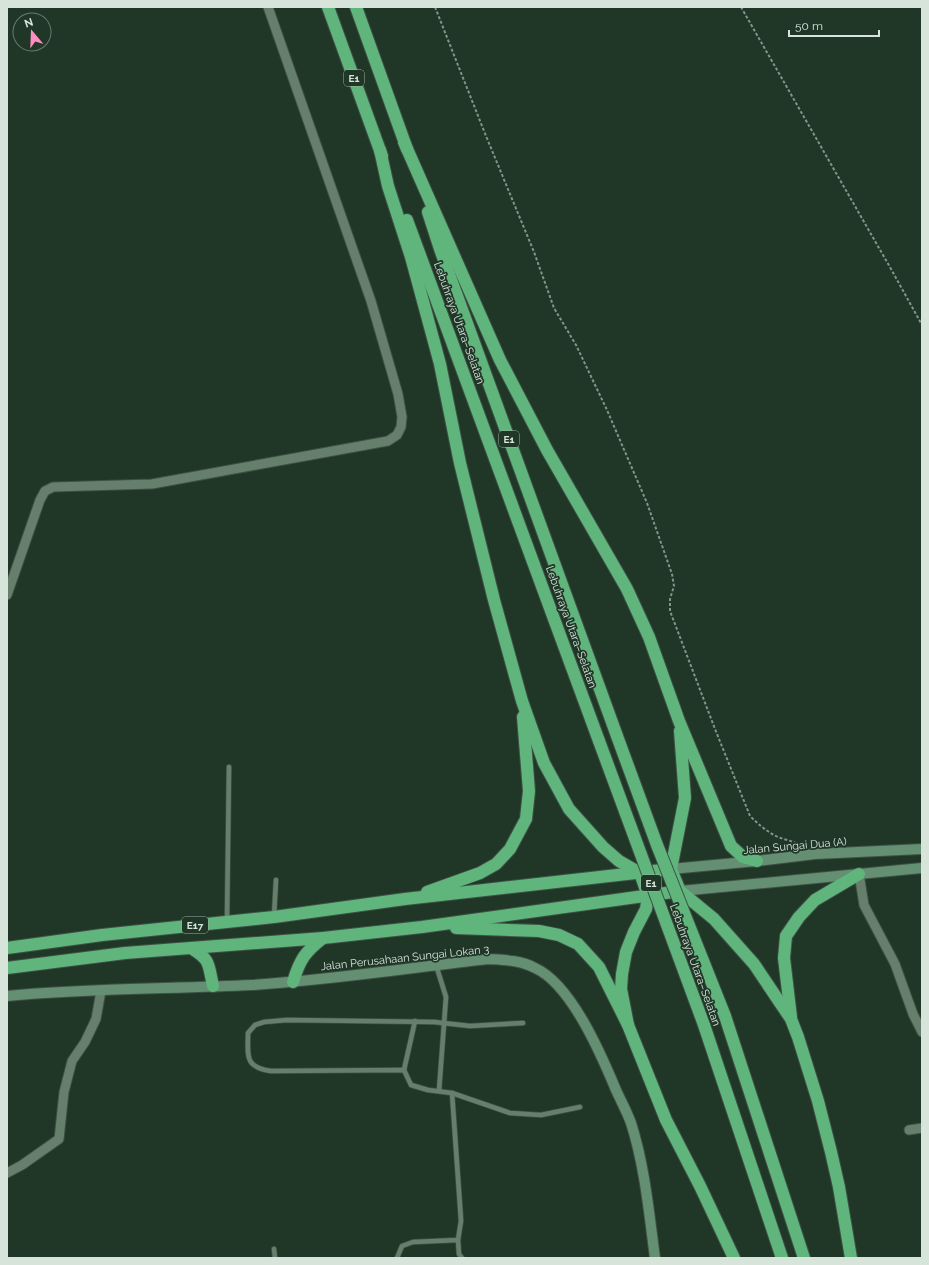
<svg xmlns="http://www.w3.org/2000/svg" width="929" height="1265" font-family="Raleway,sans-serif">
  <rect width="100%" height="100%" fill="#203627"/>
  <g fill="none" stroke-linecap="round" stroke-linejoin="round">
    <g stroke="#3e5144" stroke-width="6">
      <g id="lane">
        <polyline points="274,916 276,880"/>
        <polyline points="227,920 229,767"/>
        <polyline points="436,965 446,997 439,1091"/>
        <path d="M523,1023L470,1026L434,1022L287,1020L264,1022L255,1025L248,1033C248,1056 244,1067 271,1071L404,1070L411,1085L428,1090L452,1093L510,1113L541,1115L580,1107"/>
        <polyline points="404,1070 415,1021"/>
        <polyline points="458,1240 459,1254 462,1258"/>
        <polyline points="274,1249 275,1258"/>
        <polyline points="397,1258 402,1246 413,1242 458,1240 461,1221 460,1206 452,1093"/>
      </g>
    </g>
    <g stroke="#3e5144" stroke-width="11">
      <g id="street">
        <polyline points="7,595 40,500 45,491 53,487 152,484 388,441 397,435 401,427 402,417 398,394 371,301 268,7"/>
        <polyline points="859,874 864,905 895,964 913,1014 922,1032"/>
        <polyline points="909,1130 922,1128"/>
        <polyline points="7,1173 22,1165 59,1139 64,1092 72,1061 85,1042 96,1019 101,991"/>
      </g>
    </g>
    <g stroke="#3e5144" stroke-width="12">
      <g id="secondary">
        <polyline points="671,869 757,861 815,854 922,849"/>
        <polyline points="680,891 922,868"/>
        <path d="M7,996C88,988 171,989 252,985C331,980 409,968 488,959C504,960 520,960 535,968C571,984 601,1054 616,1090C621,1101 627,1112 631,1123C645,1167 649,1213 655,1258"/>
      </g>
    </g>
    <g stroke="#3e5144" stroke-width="14">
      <g id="highway">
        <polyline points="328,7 382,156"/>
        <polyline points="356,7 407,149"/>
        <polyline points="404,142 500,360 547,450 627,589 649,637 679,721 731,846 743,857 757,861"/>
        <polyline points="380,150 388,186 411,257 440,364 460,463 494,600 522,701 544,763 569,809 603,847 619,861 640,873 648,896 646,909 634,932 626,952 622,974 621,989 628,1025"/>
        <polyline points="428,212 440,249 617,736"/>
        <polyline points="407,220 599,741"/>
        <polyline points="680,731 685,798 671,869 680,891 714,919 754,964 791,1019 798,1037 818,1101 831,1152 839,1187 851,1258"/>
        <polyline points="427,892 480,873 496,864 510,849 526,819 529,791 523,717"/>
        <polyline points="456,928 539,931 559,935 578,944 599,967 628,1025 666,1120 700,1186 734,1258"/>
        <polyline points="7,948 102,935 274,917 405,899 671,869"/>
        <path d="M191,948C211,960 208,964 213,986"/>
        <polyline points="7,968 125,953 323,938 422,927 680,891"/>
        <path d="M293,982C300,959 305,952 323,938"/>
        <polyline points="725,1016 804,1258"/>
        <polyline points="791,1017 784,958 786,936 799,917 815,900 859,874"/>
        <polyline points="704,1025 782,1258"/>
      </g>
    </g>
    <g stroke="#839488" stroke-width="2" stroke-dasharray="3 2" stroke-linecap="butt">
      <path d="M435,7L486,136L534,252L554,308L576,345L607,410L647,503L672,574L674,586L670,599V611L715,729L750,816C758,824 766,831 776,836C783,840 792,840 799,845"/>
      <polyline points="741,7 891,269 922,325"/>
    </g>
    <use href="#lane" stroke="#667f6d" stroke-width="4.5"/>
    <use href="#street" stroke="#667f6d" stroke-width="9"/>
    <use href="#secondary" stroke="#648f72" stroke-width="10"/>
    <use href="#highway" stroke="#5fb57c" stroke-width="12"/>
    <g stroke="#3e5144" stroke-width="14" stroke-linecap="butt">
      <g id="highway-bridge">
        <polyline points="617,736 657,845 725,1016"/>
        <polyline points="599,741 704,1025"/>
      </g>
    </g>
    <use href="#highway-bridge" stroke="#5fb57c" stroke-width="12"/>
  </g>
  <g text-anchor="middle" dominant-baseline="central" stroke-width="3.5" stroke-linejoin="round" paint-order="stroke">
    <g fill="#203627" stroke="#9fb0a4" stroke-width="1">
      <rect x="344" y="70" width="20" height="16" rx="3"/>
      <rect x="499" y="431" width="20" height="16" rx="3"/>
      <rect x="641" y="875" width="20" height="16" rx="3"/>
      <rect x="182" y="917" width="26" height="16" rx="3"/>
    </g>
    <g font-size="10" font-weight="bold" fill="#d6e4da">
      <text x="354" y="78">E1</text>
      <text x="509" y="439">E1</text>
      <text x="651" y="883">E1</text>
      <text x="195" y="925">E17</text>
    </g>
    <g font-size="11" fill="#d6e4da" stroke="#203627">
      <text transform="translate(459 323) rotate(70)">Lebuhraya Utara–Selatan</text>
      <text transform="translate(571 627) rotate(70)">Lebuhraya Utara–Selatan</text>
      <text transform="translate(795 846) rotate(-5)">Jalan Sungai Dua (A)</text>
      <text transform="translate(405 958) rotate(-6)">Jalan Perusahaan Sungai Lokan 3</text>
      <text transform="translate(695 965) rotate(70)">Lebuhraya Utara–Selatan</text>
    </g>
  </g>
  <rect width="929" height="1265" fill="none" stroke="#d6e4da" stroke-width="16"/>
  <g transform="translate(32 32) rotate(341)"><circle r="19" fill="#203627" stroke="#697c6f"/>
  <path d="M0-3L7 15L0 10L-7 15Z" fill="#fd8ec1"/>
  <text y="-6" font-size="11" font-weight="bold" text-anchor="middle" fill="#d6e4da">N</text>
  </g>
  <path d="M789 30v6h90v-6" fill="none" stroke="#d6e4da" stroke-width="2"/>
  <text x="795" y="30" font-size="12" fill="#d6e4da" stroke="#203627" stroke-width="3" paint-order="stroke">50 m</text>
</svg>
